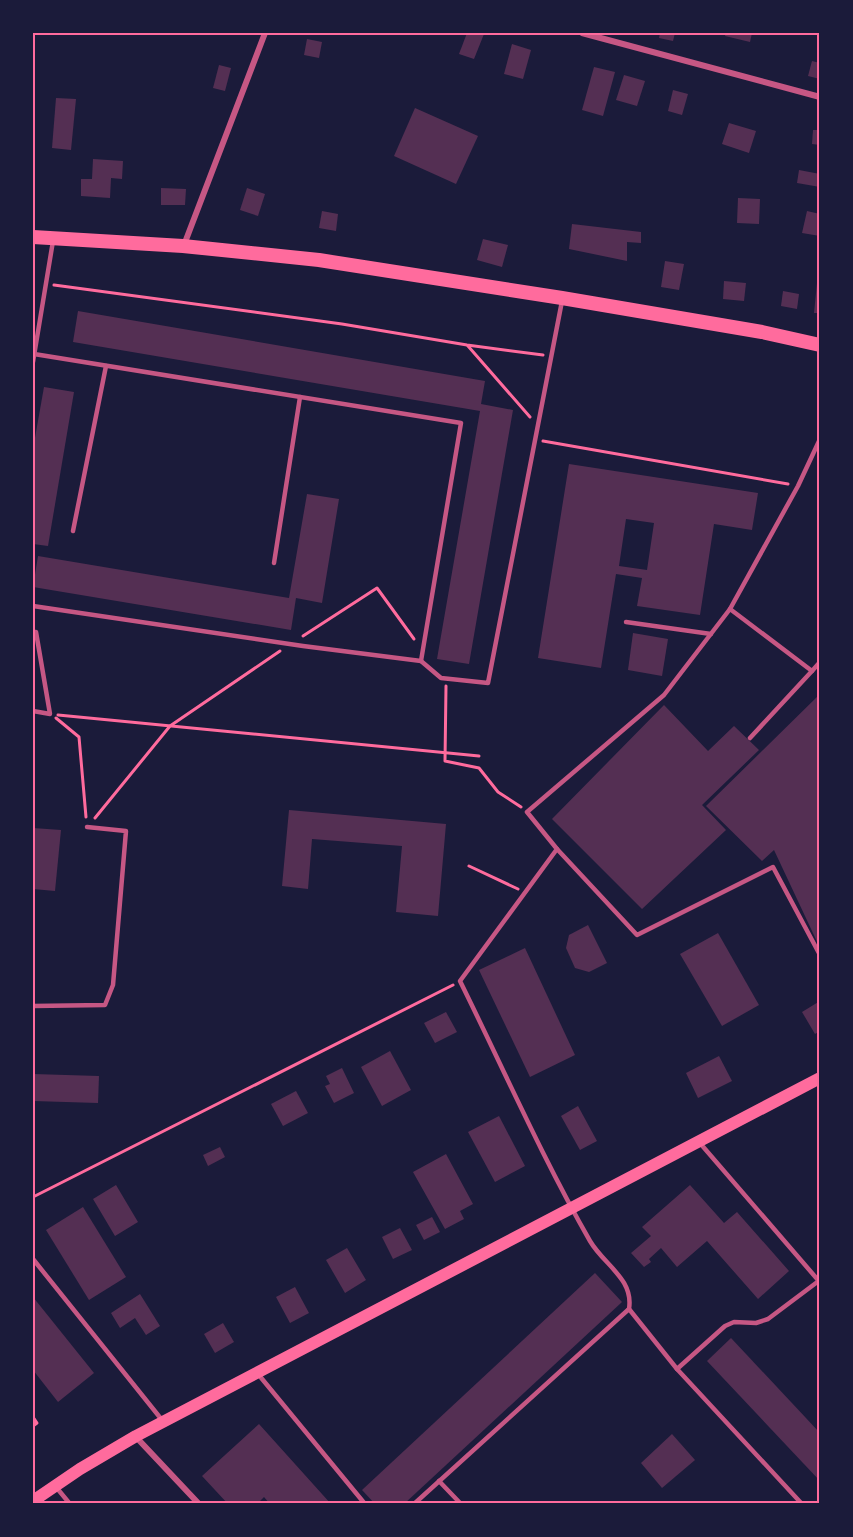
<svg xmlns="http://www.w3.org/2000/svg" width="853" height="1537" font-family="'Alegreya Sans',sans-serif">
  <rect width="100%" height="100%" fill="#1b1b3a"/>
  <g fill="#542f53" fill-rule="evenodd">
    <polygon points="467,33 484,34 474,59 459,54"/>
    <polygon points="660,33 675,33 673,41 659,38"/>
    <polygon points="726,33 752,33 750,42 725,36"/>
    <polygon points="307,39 322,42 319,58 304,55"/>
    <polygon points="512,44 531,50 523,79 504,74"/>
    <polygon points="812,61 820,63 820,79 808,76"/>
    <polygon points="219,65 231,68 225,91 213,88"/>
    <polygon points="594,67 615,72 603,116 582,110"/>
    <polygon points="624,75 645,81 637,106 616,100"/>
    <polygon points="673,90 688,94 682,115 668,111"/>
    <polygon points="56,98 76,99 71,150 52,148"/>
    <polygon points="415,108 478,136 456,184 394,156"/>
    <polygon points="729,123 756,131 749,153 722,144"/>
    <polygon points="813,130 820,130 820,145 812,144"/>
    <polygon points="93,159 123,161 122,179 111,178 110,198 81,196 81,179 92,179"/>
    <polygon points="799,170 820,174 820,187 797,183"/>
    <polygon points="161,188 186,189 185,205 161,205"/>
    <polygon points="247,188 265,194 258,216 240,210"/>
    <polygon points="738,198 760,199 759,224 737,223"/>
    <polygon points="322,211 338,214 336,231 319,228"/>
    <polygon points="807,211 820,214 820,236 802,233"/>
    <polygon points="572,224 641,232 641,243 627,242 627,261 569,249"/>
    <polygon points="483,239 508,245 502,267 477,260"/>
    <polygon points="665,261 684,264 679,290 661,287"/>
    <polygon points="724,281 746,283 744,301 723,299"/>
    <polygon points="817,283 820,283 820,313 814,313"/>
    <polygon points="783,291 799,294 797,309 781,306"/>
    <polygon points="78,311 485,381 481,404 513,410 469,664 437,659 480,411 73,342"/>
    <polygon points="44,387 74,392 48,546 33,544 33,449"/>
    <path d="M569,464L758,493L752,530L714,524L700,615L637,606L642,578L616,574L601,668L538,658ZM626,519L654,523L647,570L619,566Z"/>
    <polygon points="307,494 339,499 322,603 296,598 291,630 33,587 38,556 289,598"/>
    <polygon points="633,633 668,639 662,676 628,670"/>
    <polygon points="820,694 820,948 774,850 762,861 706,806"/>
    <polygon points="664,705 708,751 734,726 759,750 702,805 726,830 642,909 552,819"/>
    <polygon points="289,810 446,824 438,916 396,912 402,846 312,839 308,889 282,886"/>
    <polygon points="33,828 61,830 55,891 33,889"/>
    <polygon points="588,925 607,963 589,972 575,968 566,948 569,935"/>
    <polygon points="718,933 759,1005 722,1026 680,954"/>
    <polygon points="525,948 575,1055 530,1077 479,970"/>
    <polygon points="820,1001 820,1031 815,1034 802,1012"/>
    <polygon points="446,1012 457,1032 435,1043 424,1023"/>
    <polygon points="390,1051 411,1090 382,1106 361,1067"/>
    <polygon points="719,1056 732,1081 698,1098 686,1073"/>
    <polygon points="342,1068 354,1093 334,1103 325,1086 330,1084 326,1076"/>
    <polygon points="33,1074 99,1076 98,1103 33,1101"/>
    <polygon points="296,1091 308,1113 283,1126 271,1104"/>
    <polygon points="578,1106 597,1141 580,1150 561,1116"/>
    <polygon points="499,1116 525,1166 495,1182 468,1132"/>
    <polygon points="220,1147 225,1157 208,1166 203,1155"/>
    <polygon points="446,1154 473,1204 460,1211 464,1219 445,1229 413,1172"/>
    <polygon points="116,1185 138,1222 115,1236 93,1199"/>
    <polygon points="690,1185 724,1223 737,1212 789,1271 758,1299 707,1241 677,1267 661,1248 649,1259 651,1262 644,1267 631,1253 651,1236 642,1227"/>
    <polygon points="83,1207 126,1277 89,1300 46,1230"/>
    <polygon points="432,1217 440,1232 424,1240 416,1225"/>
    <polygon points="400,1228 412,1250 393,1259 382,1237"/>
    <polygon points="347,1248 366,1280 345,1293 326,1260"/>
    <polygon points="595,1273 622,1302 404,1504 375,1504 362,1490"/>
    <polygon points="295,1287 309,1313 290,1323 276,1297"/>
    <polygon points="140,1294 160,1326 146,1335 135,1318 120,1328 111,1313"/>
    <polygon points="33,1297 94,1373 58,1402 33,1370"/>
    <polygon points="223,1323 234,1342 215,1353 204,1334"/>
    <polygon points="731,1338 820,1433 820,1481 707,1361"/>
    <polygon points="259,1424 331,1504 270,1504 264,1497 257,1504 228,1504 202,1476"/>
    <polygon points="672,1434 695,1460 662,1488 641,1463"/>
  </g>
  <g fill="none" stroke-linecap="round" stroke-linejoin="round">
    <g stroke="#ff6b9d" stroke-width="3">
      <polyline points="54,285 342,324 467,345 543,355"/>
      <polyline points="468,346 530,417"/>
      <polyline points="543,441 788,484"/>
      <polyline points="303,636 377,588 414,639"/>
      <polyline points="446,686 445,761 479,768 498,792 521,807"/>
      <polyline points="58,715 479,756"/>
      <polyline points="56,718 79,737 86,817"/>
      <polyline points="95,818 170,726 280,651"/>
      <polyline points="469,866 518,889"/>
      <polyline points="33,1197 453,985"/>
      <polyline points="33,1417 37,1423 33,1426"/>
    </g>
    <g stroke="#c65784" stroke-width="4.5">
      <polyline points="33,362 53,241"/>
      <polyline points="73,531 106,366"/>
      <polyline points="274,563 300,397"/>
      <polyline points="33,606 303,646 421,661 461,423 34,354"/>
      <polyline points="730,609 812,671 820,662"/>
      <polyline points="626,622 711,634"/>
      <polyline points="33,632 36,632 50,714 33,711"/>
      <polyline points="421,661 441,678 488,683 562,301"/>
      <polyline points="750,738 812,671"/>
      <polyline points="557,849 637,935 773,867 820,955"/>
      <polyline points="33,1006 105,1005 113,985 126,831 87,827"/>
      <polyline points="699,1142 818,1280"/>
      <polyline points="33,1259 162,1420"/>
      <polyline points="629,1309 677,1369 802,1504"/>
      <polyline points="677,1369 725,1326 734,1322 756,1323 768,1319 820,1280"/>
      <polyline points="258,1374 365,1504"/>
      <polyline points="439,1481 461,1504"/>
      <polyline points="56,1487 70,1504"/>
      <path d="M414,1504L629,1309C634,1279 604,1265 590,1241C542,1157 503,1068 460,981L557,849L527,812L664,695L730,609L798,486L820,439"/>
    </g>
    <g stroke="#c65784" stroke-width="6">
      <polyline points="582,33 820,97"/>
      <polyline points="184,245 265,33"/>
      <polyline points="136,1437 199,1504"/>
    </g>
    <polyline stroke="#ff6b9d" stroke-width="12" points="33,1501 80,1469 136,1436 820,1078"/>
    <polyline stroke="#ff6b9d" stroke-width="14" points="33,237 183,246 319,260 562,298 762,332 820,345"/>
  </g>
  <rect width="853" height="1537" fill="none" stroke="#1b1b3a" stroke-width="69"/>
  <rect x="34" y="34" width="784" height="1468" fill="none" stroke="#ff6b9d" stroke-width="2"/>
</svg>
